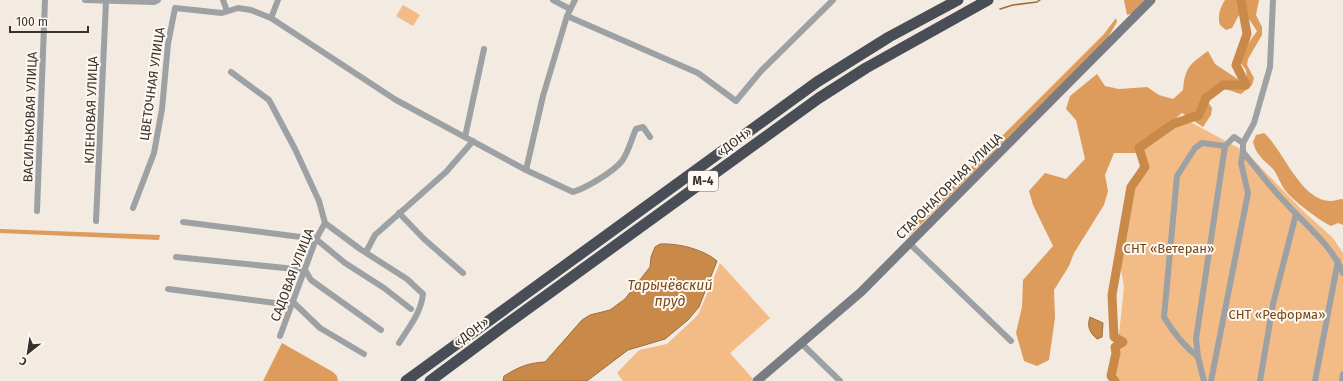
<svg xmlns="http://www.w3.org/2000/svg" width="1343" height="381" font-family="'Fira Sans',sans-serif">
  <rect width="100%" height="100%" fill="#f3eae2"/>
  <g fill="#f3bb86">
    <polygon points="403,5 420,15 413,26 396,16"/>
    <polygon points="1181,117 1246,152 1302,210 1333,238 1343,253 1343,381 1114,381 1124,287 1117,246 1144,150"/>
    <polygon points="720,263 770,318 730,353 753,379 751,381 623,381 617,373 639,350 667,344 698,315"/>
  </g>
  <g fill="#dd9c5c">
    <polygon points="1124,0 1145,0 1133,13 1127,15"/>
    <path d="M1225,0H1259L1256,15L1262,27V35L1248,59L1247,65L1254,78L1252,85L1241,94C1228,90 1220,85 1209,95L1208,102L1212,108L1211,115L1203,127L1182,113L1137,153H1114L1105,175L1108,191L1104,205L1074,253L1069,266L1054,290L1055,318L1049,360L1037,366L1024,361L1016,333L1022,307L1023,280L1053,246L1033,205L1029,191L1045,173L1066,179L1085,159L1076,120L1066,109L1070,96L1097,74L1105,86L1119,89L1147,87L1159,95L1173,99L1183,90C1185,67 1190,64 1208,51L1215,64L1239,80L1247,79L1246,70L1240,62L1245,48L1257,31L1245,13L1239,15L1232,28L1226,30L1220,25C1217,16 1220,8 1225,0Z"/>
    <polygon points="1116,18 1117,22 1107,39 909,236 907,231 1104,34"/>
    <path d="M1264,133C1283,149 1300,200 1330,201C1335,201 1339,199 1343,199V225L1338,223L1331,226C1319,220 1293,201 1285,190C1280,184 1278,175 1273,169C1264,160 1256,155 1253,142L1256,135Z"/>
    <polygon points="0,229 160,235 159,240 0,233"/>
    <polygon points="282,343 333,372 337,376 338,381 263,381"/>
  </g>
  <g fill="#c98a49" stroke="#9c6f41">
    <path d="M660,244C678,243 703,249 717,261L699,307L688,320L665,339L628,350L587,381H503L504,376C519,367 527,363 545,362L582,320L590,315L610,310L625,299L650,267L651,257L655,247Z"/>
    <path d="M1090,317L1103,323L1102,337L1097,339C1089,332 1087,326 1090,317Z"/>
  </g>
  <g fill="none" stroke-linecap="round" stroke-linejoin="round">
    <polyline stroke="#9c6f41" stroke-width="1.5" points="1000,9 1013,5 1037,2 1040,0"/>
    <polyline stroke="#c98a49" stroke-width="9" points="1115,381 1111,376 1116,353 1115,347 1123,342 1114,337 1112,295 1131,187 1145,167 1139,148 1173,124 1199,115 1206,98 1223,85 1246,85 1236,65 1247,34 1241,0"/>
    <g stroke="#9ea1a4" stroke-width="6">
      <polyline points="85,0 154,2 158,0"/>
      <polyline points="223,0 227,11"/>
      <polyline points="553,0 570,9"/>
      <path d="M1273,0L1270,67L1254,123L1243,143V152C1257,169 1270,187 1285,202C1305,225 1331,244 1343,273"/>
      <polyline points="567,16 698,73 736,101 761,71 833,0"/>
      <polyline points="271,18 278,0"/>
      <path d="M231,72L269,100L295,149L319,201L325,223L360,249L407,279L423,294C421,313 409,327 399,343"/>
      <polyline points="465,137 484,49"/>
      <polyline points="526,170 543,96 567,16 575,0"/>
      <path d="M133,208L154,153L162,109L168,44L175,8L222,13L238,8L251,10L271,18L396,100L526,170L573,192C586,188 613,172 622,161C629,151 631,140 636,129L643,127L650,137"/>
      <polyline points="37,211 45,0"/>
      <polyline points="399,213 424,239 463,273"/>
      <polyline points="96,221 106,1"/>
      <polyline points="183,222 316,239 345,263 384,288 411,309"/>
      <polyline points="910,244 1011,341"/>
      <polyline points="366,252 375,235 446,172 473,141"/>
      <polyline points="176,257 305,270 311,280 381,330"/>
      <polyline points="168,289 283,304 293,302 320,328 364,354"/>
      <polyline points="280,336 316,239 325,223"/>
      <polyline points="802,344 840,381"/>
      <path d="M1198,357C1184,346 1173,332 1164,317L1177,176L1195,148L1202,143L1225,146"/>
      <polyline points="1204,381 1198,357 1196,339 1225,146 1234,137 1243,143"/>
      <polyline points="1211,381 1248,193 1241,163 1243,152"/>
      <polyline points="1260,381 1273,304 1296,214"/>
      <polyline points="1315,381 1338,261"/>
      <polyline points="1342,381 1343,374"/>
    </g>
    <polyline stroke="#797c82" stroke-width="9" points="757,381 861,292 1151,0"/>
    <g stroke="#494d55" stroke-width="11">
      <polyline points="406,381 817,82 889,37 958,0"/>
      <polyline points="430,381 504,326 819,98 866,68 988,0"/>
    </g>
  </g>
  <g text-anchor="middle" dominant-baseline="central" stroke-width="4" stroke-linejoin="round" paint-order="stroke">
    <rect fill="#fff8f1" stroke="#716d68" stroke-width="1" x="688" y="171" width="30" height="20" rx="3"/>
    <g font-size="12" font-weight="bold" fill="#34312e">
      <text x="703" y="181">М-4</text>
    </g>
    <g font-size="13" fill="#34312e" stroke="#fff8f1">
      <text transform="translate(152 84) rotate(-82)">ЦВЕТОЧНАЯ УЛИЦА</text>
      <text transform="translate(91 110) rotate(-88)">КЛЕНОВАЯ УЛИЦА</text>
      <text transform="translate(30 117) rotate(-88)">ВАСИЛЬКОВАЯ УЛИЦА</text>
      <text transform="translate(734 142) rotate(-36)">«ДОН»</text>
      <text transform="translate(949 186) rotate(-45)">СТАРОНАГОРНАЯ УЛИЦА</text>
      <text transform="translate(292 275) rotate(-69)">САДОВАЯ УЛИЦА</text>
      <text transform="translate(471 332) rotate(-37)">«ДОН»</text>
    </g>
    <g font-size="13" fill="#744919" stroke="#fff8f1">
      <text x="1169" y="248">СНТ «Ветеран»</text>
      <text x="1277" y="314">СНТ «Реформа»</text>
    </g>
    <g font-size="14" font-style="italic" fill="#774b1c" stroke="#fff8f1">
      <text x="670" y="285">Тарычёвский<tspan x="670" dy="16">пруд</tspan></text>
    </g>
  </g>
  <g transform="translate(28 353) rotate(210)" stroke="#fff8f1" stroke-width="3" paint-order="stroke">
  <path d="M0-3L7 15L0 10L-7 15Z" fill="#34312e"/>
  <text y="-6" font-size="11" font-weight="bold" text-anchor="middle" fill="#34312e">С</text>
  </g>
  <path d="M10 26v6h78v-6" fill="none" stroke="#34312e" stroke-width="2"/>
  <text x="16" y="26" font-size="12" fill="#34312e" stroke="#fff8f1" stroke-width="3" paint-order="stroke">100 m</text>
</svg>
